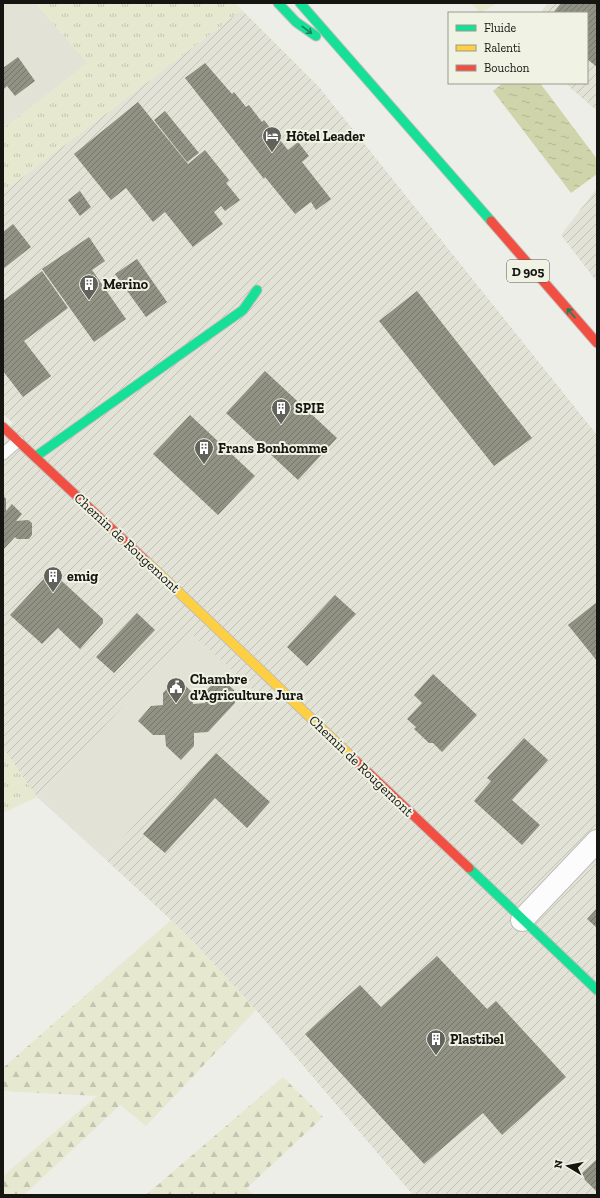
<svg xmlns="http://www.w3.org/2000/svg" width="600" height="1198" font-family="'Zilla Slab',serif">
  <defs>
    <pattern id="industrial-furrows" width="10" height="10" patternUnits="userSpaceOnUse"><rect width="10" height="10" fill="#e2e3d6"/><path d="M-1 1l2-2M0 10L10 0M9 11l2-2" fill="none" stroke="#c1c2b7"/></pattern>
    <pattern id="grass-tufts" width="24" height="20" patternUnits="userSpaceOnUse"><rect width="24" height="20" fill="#e6e8cf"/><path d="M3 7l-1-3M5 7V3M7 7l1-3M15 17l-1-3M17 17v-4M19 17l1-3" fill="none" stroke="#c4c6b1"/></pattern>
    <pattern id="forest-firs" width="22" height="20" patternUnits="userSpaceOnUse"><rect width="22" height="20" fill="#e6e8cf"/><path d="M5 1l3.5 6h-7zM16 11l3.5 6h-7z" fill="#c4c6b1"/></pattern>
    <pattern id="water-ripples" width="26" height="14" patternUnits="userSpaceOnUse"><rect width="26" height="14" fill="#d0d4aa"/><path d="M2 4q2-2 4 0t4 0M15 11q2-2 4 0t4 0" fill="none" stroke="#b2b591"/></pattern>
    <pattern id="building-hatch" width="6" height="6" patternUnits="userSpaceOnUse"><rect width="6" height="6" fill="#919284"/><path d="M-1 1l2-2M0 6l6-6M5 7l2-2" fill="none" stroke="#75766b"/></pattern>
  </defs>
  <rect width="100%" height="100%" fill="#eeeee8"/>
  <g fill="#e2e3d6">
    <polygon points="3,3 35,3 88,63 3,129"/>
    <polygon points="192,633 258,692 104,858 37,797"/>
  </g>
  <g fill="url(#industrial-furrows)">
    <polygon points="548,3 597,3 597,111 565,83 587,83 587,13 540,13"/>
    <polygon points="242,10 319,87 597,435 597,1195 413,1195 256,1010 201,950 171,920 104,858 257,692 192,634 37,797 3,748 3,432 13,423 3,414 3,192"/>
    <polygon points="597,188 597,282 561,235"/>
  </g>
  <g fill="url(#grass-tufts)">
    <polygon points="35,3 235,3 242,10 3,192 3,129 87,63"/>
    <polygon points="3,748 37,797 3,813"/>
  </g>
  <g fill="url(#forest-firs)">
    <polygon points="171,920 201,950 256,1010 146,1126 120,1105 24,1195 3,1195 3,1176 97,1096 3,1091 3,1068"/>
    <polygon points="283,1077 323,1117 247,1188 253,1195 146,1195"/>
  </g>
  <polygon fill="#e6e8cf" points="471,3 498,3 480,13"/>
  <polygon fill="url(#water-ripples)" points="503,83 540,83 597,159 597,174 571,193 493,91"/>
  <g fill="url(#building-hatch)">
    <polygon points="561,3 597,3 597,67 587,59 587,13 553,13"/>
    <polygon points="18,57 35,81 15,96 7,86 3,90 3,68"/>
    <polygon points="205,63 232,94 234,92 246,107 249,105 262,122 264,120 288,150 298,142 309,156 302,162 331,199 316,210 311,202 295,214 265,177 264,179 185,78"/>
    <polygon points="138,102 188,164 205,150 229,180 226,183 240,200 225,211 221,206 214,212 223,224 193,247 165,212 153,222 126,188 111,200 74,154"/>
    <polygon points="165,111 199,153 187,162 154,120"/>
    <polygon points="80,191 91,207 80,216 68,200"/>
    <polygon points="13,224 31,247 3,269 3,232"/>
    <polygon points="89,237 105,261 92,270 126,319 94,342 42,269"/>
    <polygon points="137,259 167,302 146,317 115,274"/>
    <polygon points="42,271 68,308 24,341 51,376 23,397 3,371 3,301"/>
    <polygon points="417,291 532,438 494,466 379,321"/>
    <polygon points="265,371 337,438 298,480 226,413"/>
    <polygon points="190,415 255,476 218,515 153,454"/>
    <polygon points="3,495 6,499 6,511 12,504 22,514 16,521 28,520 32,523 32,535 29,539 17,539 15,537 3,550"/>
    <polygon points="51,571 103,619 103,623 80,649 58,628 42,644 10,615"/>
    <polygon points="335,595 356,614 307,666 287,647"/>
    <polygon points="597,602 597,661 568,625"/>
    <polygon points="137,613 155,630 114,673 96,657"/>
    <polygon points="433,674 477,715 442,752 433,743 429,743 414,729 416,727 407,719 422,703 414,695"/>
    <polygon points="219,677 234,690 235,703 208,732 194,733 194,746 181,760 166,746 165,735 153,735 138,721 151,706 163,705 163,693 177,678 192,692 193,704 205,703 205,692"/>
    <polygon points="524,738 548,760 512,800 540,825 522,845 474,801 491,781 487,778"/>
    <polygon points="216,753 270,802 247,828 215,798 165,853 143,834"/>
    <polygon points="597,908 597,928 587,919"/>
    <polygon points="437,956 487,1009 496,1001 566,1077 502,1135 483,1113 424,1164 305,1034 360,985 381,1007"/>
    <polygon points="597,1159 597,1192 580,1175"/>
  </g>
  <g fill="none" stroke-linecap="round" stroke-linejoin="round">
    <g stroke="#bfbfba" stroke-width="13">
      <polyline id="lane" points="3,454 18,441"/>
    </g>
    <g stroke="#bfbfba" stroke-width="24">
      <polyline id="street" points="522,920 597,841"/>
    </g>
    <g stroke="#bfbfba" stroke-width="11">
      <g id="fast">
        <polyline points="278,3 296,22 316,36"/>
        <polyline points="300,3 491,221"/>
        <polyline points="35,457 243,310 257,290"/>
        <polyline points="469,868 597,990"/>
      </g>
    </g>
    <g stroke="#bfbfba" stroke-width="11">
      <polyline id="slow" points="145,560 356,761"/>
    </g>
    <g stroke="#bfbfba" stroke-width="11">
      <g id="jam">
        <polyline points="491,221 597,343"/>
        <polyline points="3,427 145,560"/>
        <polyline points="356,761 469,868"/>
      </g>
    </g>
    <use href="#lane" stroke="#fcfcfc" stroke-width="11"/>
    <use href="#street" stroke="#fcfcfc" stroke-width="22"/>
    <use href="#fast" stroke="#16e098" stroke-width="9"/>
    <use href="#slow" stroke="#ffcf43" stroke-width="9"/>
    <use href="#jam" stroke="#f24e42" stroke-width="9"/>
  </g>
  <defs><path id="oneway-shaft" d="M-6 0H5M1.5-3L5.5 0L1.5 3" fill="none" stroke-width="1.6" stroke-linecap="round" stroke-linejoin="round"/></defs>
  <g stroke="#16855b">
    <use href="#oneway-shaft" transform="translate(307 30) rotate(37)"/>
    <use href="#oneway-shaft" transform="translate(571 313) rotate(-131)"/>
  </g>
  <defs>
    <g id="hotel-pin" transform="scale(1)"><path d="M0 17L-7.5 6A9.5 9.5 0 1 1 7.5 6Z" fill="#61625c" stroke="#f0f2e4"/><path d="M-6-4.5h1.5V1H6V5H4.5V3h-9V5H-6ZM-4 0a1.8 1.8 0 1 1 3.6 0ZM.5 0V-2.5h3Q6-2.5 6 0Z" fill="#fff"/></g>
    <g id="building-pin" transform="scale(1)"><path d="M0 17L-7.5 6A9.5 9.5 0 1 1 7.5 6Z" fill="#61625c" stroke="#f0f2e4"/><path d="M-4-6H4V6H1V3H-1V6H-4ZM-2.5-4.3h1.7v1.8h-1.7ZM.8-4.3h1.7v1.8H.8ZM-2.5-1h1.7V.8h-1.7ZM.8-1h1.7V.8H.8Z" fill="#fff"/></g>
    <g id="civic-pin" transform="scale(1)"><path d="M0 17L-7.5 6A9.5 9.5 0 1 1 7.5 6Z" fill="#61625c" stroke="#f0f2e4"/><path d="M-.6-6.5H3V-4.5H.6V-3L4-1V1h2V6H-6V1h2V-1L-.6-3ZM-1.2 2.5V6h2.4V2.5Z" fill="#fff"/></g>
  </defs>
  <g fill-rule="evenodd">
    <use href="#hotel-pin" x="272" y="136"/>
    <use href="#building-pin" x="89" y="284"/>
    <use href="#building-pin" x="281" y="408"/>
    <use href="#building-pin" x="204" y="448"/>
    <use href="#building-pin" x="53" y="576"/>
    <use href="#civic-pin" x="176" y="687"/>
    <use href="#building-pin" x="436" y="1039"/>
  </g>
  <g text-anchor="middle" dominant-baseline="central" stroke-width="4" stroke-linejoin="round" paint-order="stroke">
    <rect fill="#f0f2e4" stroke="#575850" stroke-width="1" x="507" y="260" width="42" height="22" rx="3"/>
    <g font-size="13" font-weight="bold" fill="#151611">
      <text x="528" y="271">D 905</text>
    </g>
    <g font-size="14" font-weight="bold" fill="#151611" stroke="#f0f2e4" text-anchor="start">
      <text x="286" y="136">Hôtel Leader</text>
      <text x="103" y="284">Merino</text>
      <text x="295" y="408">SPIE</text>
      <text x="218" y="448">Frans Bonhomme</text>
      <text x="67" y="576">emig</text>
      <text x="190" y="679">Chambre<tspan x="190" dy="16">d'Agriculture Jura</tspan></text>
      <text x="450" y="1039">Plastibel</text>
    </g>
    <g font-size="14" fill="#151611" stroke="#f0f2e4">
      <text transform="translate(127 543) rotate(43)">Chemin de Rougemont</text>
      <text transform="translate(361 766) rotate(44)">Chemin de Rougemont</text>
    </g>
  </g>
  <rect width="600" height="1198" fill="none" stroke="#151611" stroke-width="8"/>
  <rect x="448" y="12" width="140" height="72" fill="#f0f2e4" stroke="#989a90"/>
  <rect x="456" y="25" width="20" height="6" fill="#16e098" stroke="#989a90"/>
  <text x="484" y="32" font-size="12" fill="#151611">Fluide</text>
  <rect x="456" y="45" width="20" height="6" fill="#ffcf43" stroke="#989a90"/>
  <text x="484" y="52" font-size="12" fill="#151611">Ralenti</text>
  <rect x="456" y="65" width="20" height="6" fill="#f24e42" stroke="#989a90"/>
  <text x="484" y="72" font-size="12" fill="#151611">Bouchon</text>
  <g transform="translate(568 1166) rotate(280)" stroke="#f0f2e4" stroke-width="3" paint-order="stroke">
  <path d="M0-3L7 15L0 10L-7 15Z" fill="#151611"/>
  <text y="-6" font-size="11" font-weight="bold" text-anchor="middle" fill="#151611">N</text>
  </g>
</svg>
